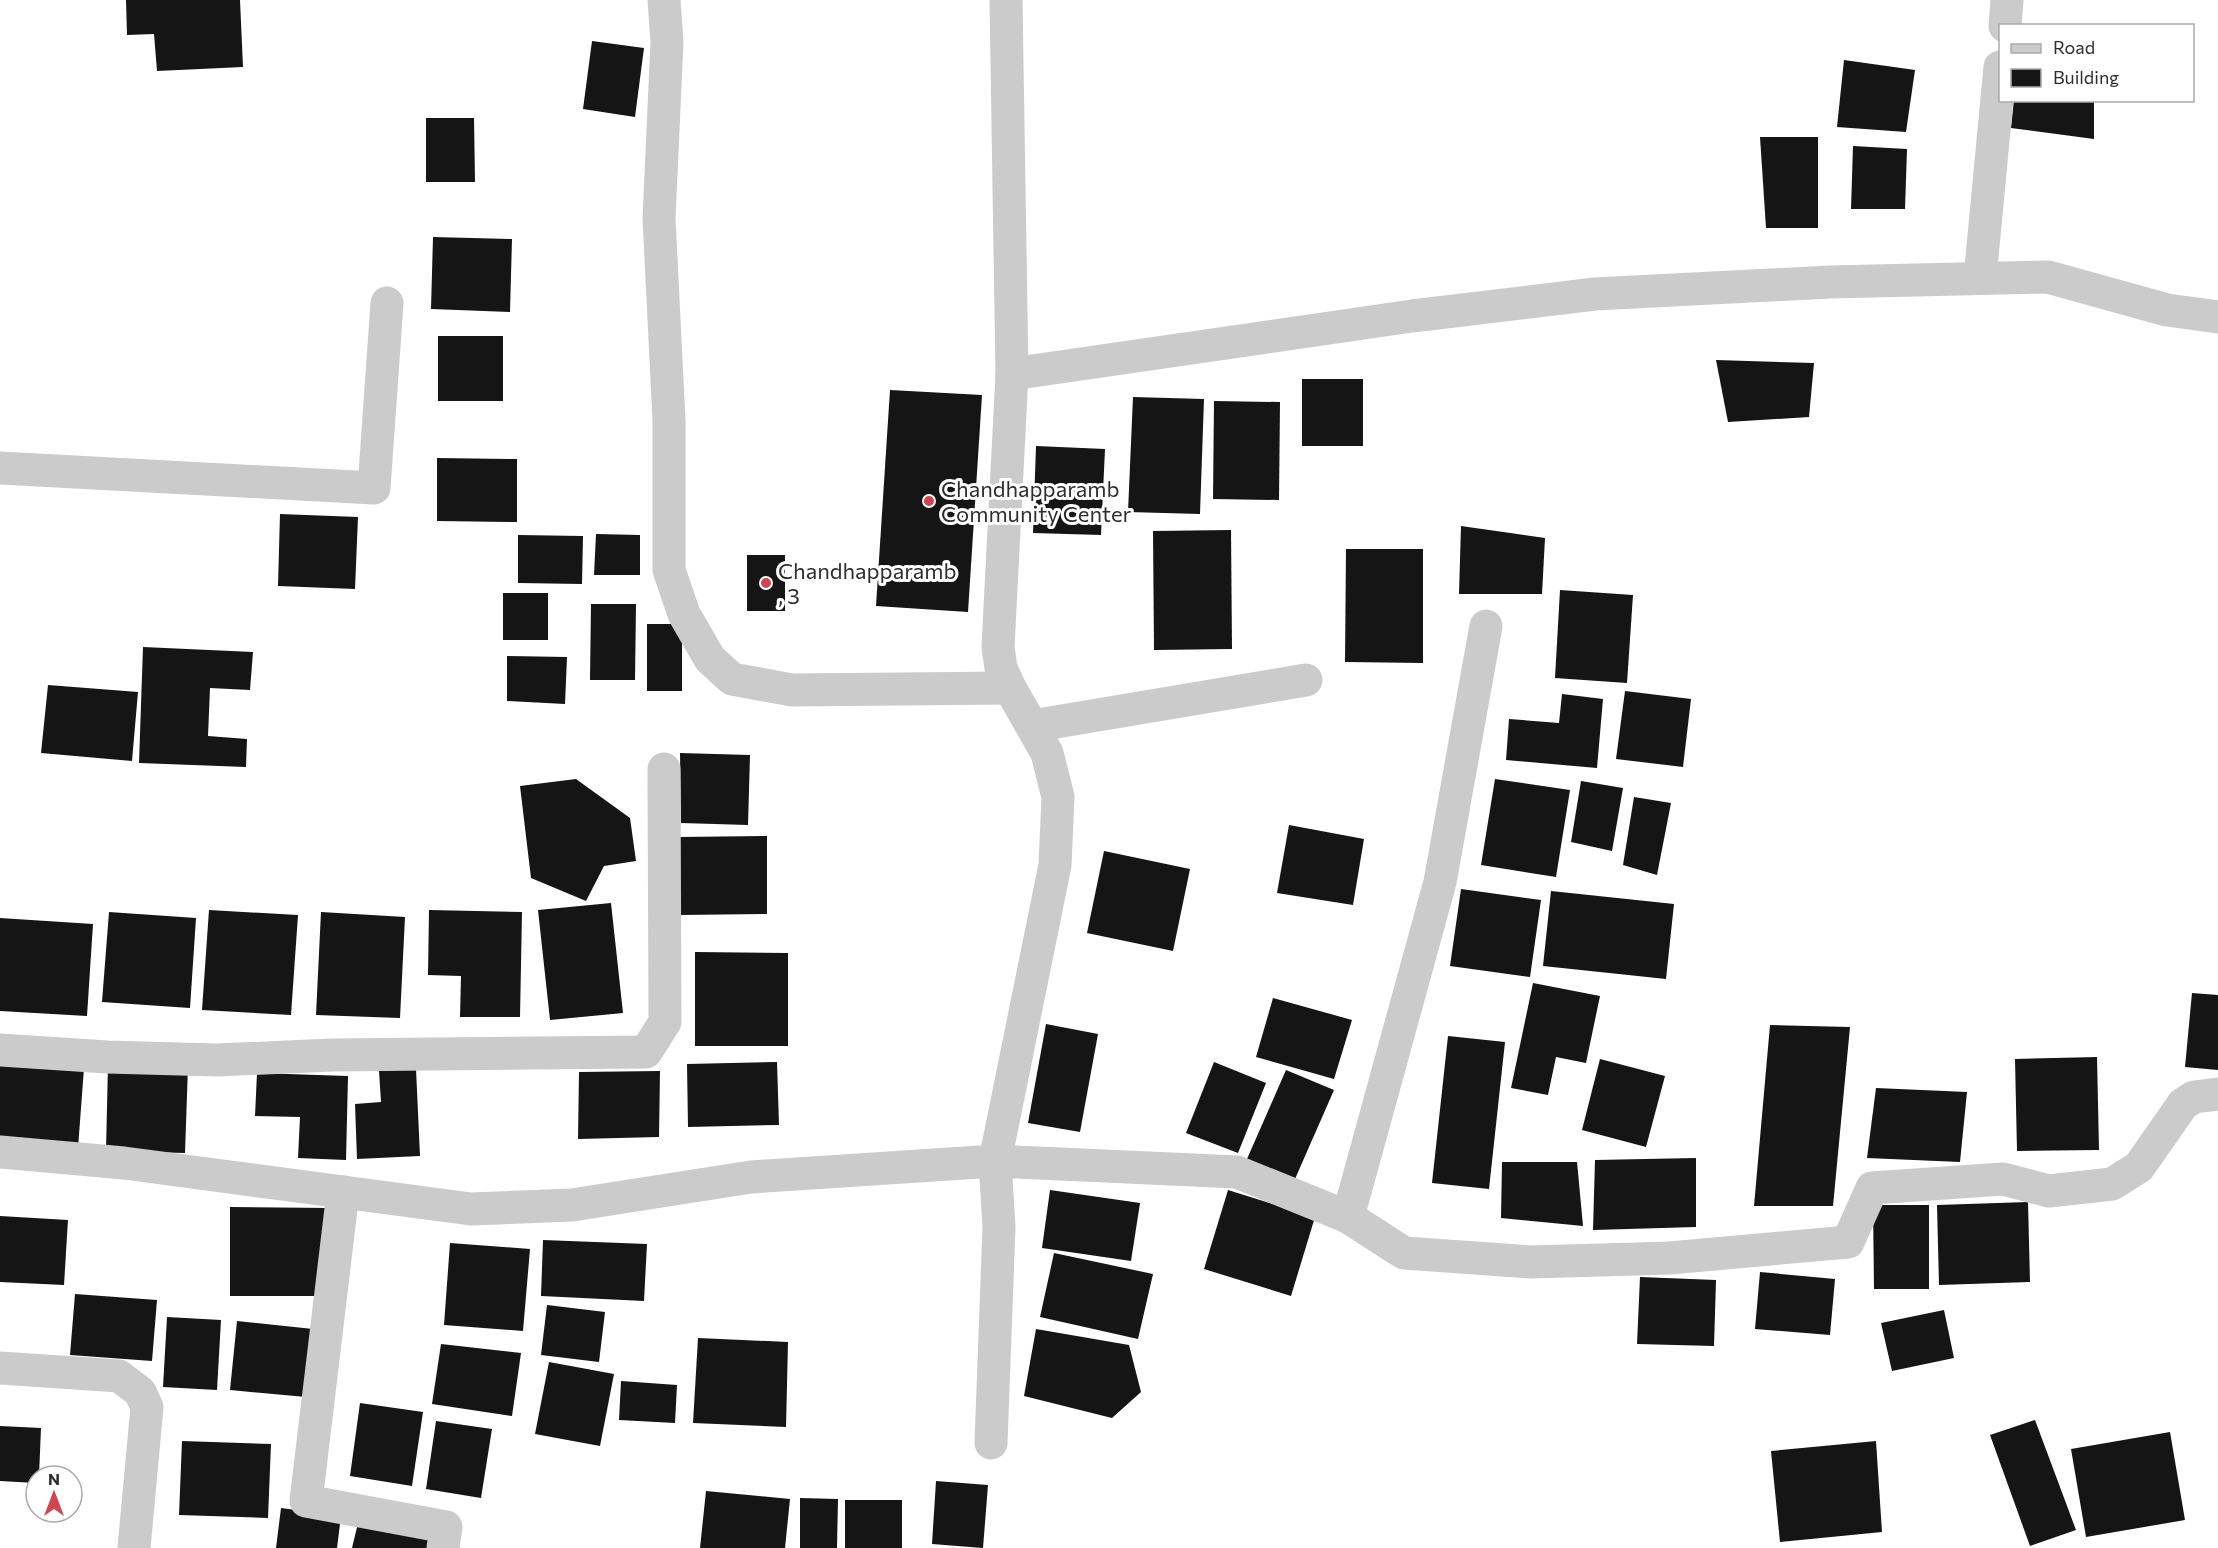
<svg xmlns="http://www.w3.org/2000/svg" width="2218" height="1548" font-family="Commissioner,sans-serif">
  <rect width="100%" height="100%" fill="#fff"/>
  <g fill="#151515">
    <polygon points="126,0 240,0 243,67 157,71 154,34 127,35"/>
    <polygon points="592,41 644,48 635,117 583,109"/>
    <polygon points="1844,60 1915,70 1906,132 1837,127"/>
    <polygon points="2014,100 2094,100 2094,139 2011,128"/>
    <polygon points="426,118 474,118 475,182 426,182"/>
    <polygon points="1760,137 1818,137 1818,228 1766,228"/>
    <polygon points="1853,146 1907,149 1905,209 1851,209"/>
    <polygon points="433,237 512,239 510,312 431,309"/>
    <rect x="438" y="336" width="65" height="65"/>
    <polygon points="1716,360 1814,363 1809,417 1728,422"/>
    <rect x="1302" y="379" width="61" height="67"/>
    <polygon points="890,390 982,395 968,612 876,606"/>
    <polygon points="1133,397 1204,399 1200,514 1128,512"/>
    <polygon points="1214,401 1280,402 1279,500 1213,499"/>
    <polygon points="1036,446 1105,449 1101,535 1033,533"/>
    <polygon points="437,458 517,459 517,522 437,521"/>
    <polygon points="280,514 358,517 355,589 278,586"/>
    <polygon points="1461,526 1545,538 1542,594 1459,594"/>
    <polygon points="1231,530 1232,649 1154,650 1153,531"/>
    <polygon points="596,534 640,535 640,575 594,575"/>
    <polygon points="518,535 583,536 582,584 518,583"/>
    <polygon points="1346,549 1423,549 1423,663 1345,662"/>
    <rect x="747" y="555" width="38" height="56"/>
    <polygon points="1560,590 1633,595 1627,683 1555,678"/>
    <rect x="503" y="593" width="45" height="47"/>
    <polygon points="591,604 636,604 635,680 590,680"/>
    <rect x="647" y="624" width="35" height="67"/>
    <polygon points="143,647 253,652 250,690 210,688 208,736 247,739 246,767 139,763"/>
    <polygon points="507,656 567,657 565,704 507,701"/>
    <polygon points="48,685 138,692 132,761 41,753"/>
    <polygon points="1625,691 1691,699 1683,767 1616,759"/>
    <polygon points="1562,694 1603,699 1597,768 1506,760 1509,719 1559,723"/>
    <polygon points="680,753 750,755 748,825 681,823"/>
    <polygon points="576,779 630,818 636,861 604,866 586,901 531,878 520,786"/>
    <polygon points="1495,779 1570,790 1556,877 1481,865"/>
    <polygon points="1581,781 1623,788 1612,851 1571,842"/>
    <polygon points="1634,797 1671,803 1657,875 1623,865"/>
    <polygon points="1289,825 1364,839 1353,905 1277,893"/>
    <polygon points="767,836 767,914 679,915 678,837"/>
    <polygon points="1104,851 1190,869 1173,951 1087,933"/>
    <polygon points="1461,889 1541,900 1530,977 1450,966"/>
    <polygon points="1551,891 1674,904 1666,979 1543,966"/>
    <polygon points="611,903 623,1013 550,1020 538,910"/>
    <polygon points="209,910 298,915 291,1015 202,1010"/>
    <polygon points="429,910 522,912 520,1017 460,1017 461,976 428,975"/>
    <polygon points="109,912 196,918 190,1008 102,1002"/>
    <polygon points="321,912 405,917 400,1018 316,1015"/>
    <polygon points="0,918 93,924 87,1016 0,1011"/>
    <polygon points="695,952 788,953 788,1046 695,1046"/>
    <polygon points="1533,983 1600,996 1586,1063 1556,1057 1548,1095 1511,1088"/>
    <polygon points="2192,993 2218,995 2218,1070 2185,1067"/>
    <polygon points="1273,998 1352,1020 1334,1079 1256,1057"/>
    <polygon points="1046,1024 1098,1034 1080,1132 1028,1123"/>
    <polygon points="1770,1025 1850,1027 1833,1206 1754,1206"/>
    <polygon points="1448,1036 1505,1042 1489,1189 1432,1183"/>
    <polygon points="2097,1057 2099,1150 2017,1151 2015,1059"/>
    <polygon points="1600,1059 1665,1076 1646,1147 1582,1130"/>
    <polygon points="0,1062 84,1068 78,1148 0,1142"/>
    <polygon points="777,1062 779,1125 688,1127 687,1064"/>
    <polygon points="1214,1062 1266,1083 1238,1153 1186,1133"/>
    <polygon points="108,1064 188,1066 185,1153 106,1151"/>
    <polygon points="416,1069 420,1156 357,1159 355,1104 381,1102 379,1071"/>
    <polygon points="1286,1070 1334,1090 1295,1179 1247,1159"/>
    <polygon points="660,1071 659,1137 578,1139 579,1072"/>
    <polygon points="257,1073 348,1076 346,1160 298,1158 300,1117 255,1116"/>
    <polygon points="1876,1088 1967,1092 1960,1162 1867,1158"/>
    <polygon points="1696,1158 1696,1227 1593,1230 1595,1160"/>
    <polygon points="1502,1162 1577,1162 1583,1226 1501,1218"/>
    <polygon points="1050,1190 1140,1203 1131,1261 1042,1248"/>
    <polygon points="1228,1190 1315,1217 1291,1296 1204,1269"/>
    <polygon points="2028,1202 2030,1282 1939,1285 1937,1205"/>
    <polygon points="1873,1205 1929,1205 1929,1289 1874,1289"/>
    <polygon points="230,1207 330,1208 328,1296 230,1296"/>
    <polygon points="0,1216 68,1220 64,1285 0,1282"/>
    <polygon points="543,1240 647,1244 644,1301 541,1296"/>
    <polygon points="450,1243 530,1249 523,1331 444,1325"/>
    <polygon points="1054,1253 1153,1274 1138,1339 1040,1317"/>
    <polygon points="1760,1272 1835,1279 1830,1335 1755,1329"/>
    <polygon points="1640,1277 1716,1280 1714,1346 1637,1344"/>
    <polygon points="75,1294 157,1300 152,1361 70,1355"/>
    <polygon points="547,1305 605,1312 599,1362 541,1355"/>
    <polygon points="1944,1310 1954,1358 1892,1371 1881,1323"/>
    <polygon points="167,1317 221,1320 217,1390 163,1387"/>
    <polygon points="237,1321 313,1329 306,1397 230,1390"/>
    <polygon points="1036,1329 1129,1345 1141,1392 1112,1418 1024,1396"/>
    <polygon points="698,1338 788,1342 786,1427 693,1423"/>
    <polygon points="441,1344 521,1353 512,1416 432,1404"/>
    <polygon points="549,1362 614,1374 600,1446 535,1434"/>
    <polygon points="621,1381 677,1385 675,1423 619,1420"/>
    <polygon points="360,1403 423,1412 412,1486 350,1476"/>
    <polygon points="2035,1420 2076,1530 2030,1546 1990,1435"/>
    <polygon points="436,1421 492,1429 481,1498 426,1489"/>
    <polygon points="0,1426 41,1428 39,1476 36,1476 36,1483 0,1481"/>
    <polygon points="2170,1432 2185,1520 2086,1537 2071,1449"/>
    <polygon points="182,1441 271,1444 268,1518 179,1515"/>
    <polygon points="1876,1441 1882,1532 1780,1542 1771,1451"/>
    <polygon points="936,1481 988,1485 983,1548 932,1544"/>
    <polygon points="706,1491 790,1499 785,1548 700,1548"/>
    <polygon points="800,1498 838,1499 837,1548 800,1548"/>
    <rect x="845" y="1500" width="57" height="48"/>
    <polygon points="281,1508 341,1516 337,1548 276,1548"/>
    <polygon points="360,1515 433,1531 429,1548 352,1548"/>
  </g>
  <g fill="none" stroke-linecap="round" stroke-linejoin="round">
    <g stroke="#cbcbcb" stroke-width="33">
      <polyline points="664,0 667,42 659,218 669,420 669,570 684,614 710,659 732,679 792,690 1010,688"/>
      <polyline points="2005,26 2007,0"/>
      <polyline points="1980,278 2000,67"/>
      <polyline points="1012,374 1412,316 1595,294 1830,282 2048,277 2167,310 2218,317"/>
      <polyline points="0,468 374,488 387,303"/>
      <polyline points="1032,726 1306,680"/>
      <polyline points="0,1050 107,1057 217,1060 332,1055 646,1052 665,1022 664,769"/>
      <polyline points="0,1152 124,1163 471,1209 572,1205 751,1177 995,1161 1055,865 1058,797 1047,753 1010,688 1001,668 998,647 1012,374 1006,0"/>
      <polyline points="343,1192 306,1501 446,1527 443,1548"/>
      <polyline points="1348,1217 1440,882 1486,626"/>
      <polyline points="0,1368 119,1376 140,1392 147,1407 134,1548"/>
      <polyline points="991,1443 999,1227 995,1161 1237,1172 1348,1217 1404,1253 1531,1262 1670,1258 1848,1242 1872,1188 2003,1179 2049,1191 2112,1184 2139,1167 2183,1104 2194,1097 2218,1094"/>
    </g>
  </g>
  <g fill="#cf4650" stroke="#fff" stroke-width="2">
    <circle cx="929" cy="501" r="6"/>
    <circle cx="766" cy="583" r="6"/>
  </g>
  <g text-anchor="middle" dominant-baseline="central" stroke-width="6" stroke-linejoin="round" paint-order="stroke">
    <g font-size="22" fill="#2e2e2e" stroke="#fff" text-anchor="start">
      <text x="941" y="488">Chandhapparamb<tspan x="941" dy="25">Community Center</tspan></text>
      <text x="778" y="570">Chandhapparamb<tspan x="778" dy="25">, 3</tspan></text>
    </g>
  </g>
  <rect x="1999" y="24" width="195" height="78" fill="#ffffff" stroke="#ababab" stroke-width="1.5"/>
  <rect x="2011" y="44" width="30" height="9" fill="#cbcbcb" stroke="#ababab" stroke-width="1.5"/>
  <text x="2053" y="54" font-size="18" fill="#2e2e2e">Road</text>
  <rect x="2011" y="69" width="30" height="18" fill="#151515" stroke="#ababab" stroke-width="1.5"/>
  <text x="2053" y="84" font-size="18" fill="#2e2e2e">Building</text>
  <g transform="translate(54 1494)"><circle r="28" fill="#ffffff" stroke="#ababab" stroke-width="1.5"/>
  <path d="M0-4.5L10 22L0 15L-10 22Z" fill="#cf4650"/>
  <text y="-9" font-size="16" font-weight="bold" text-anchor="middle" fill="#2e2e2e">N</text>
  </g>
</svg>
